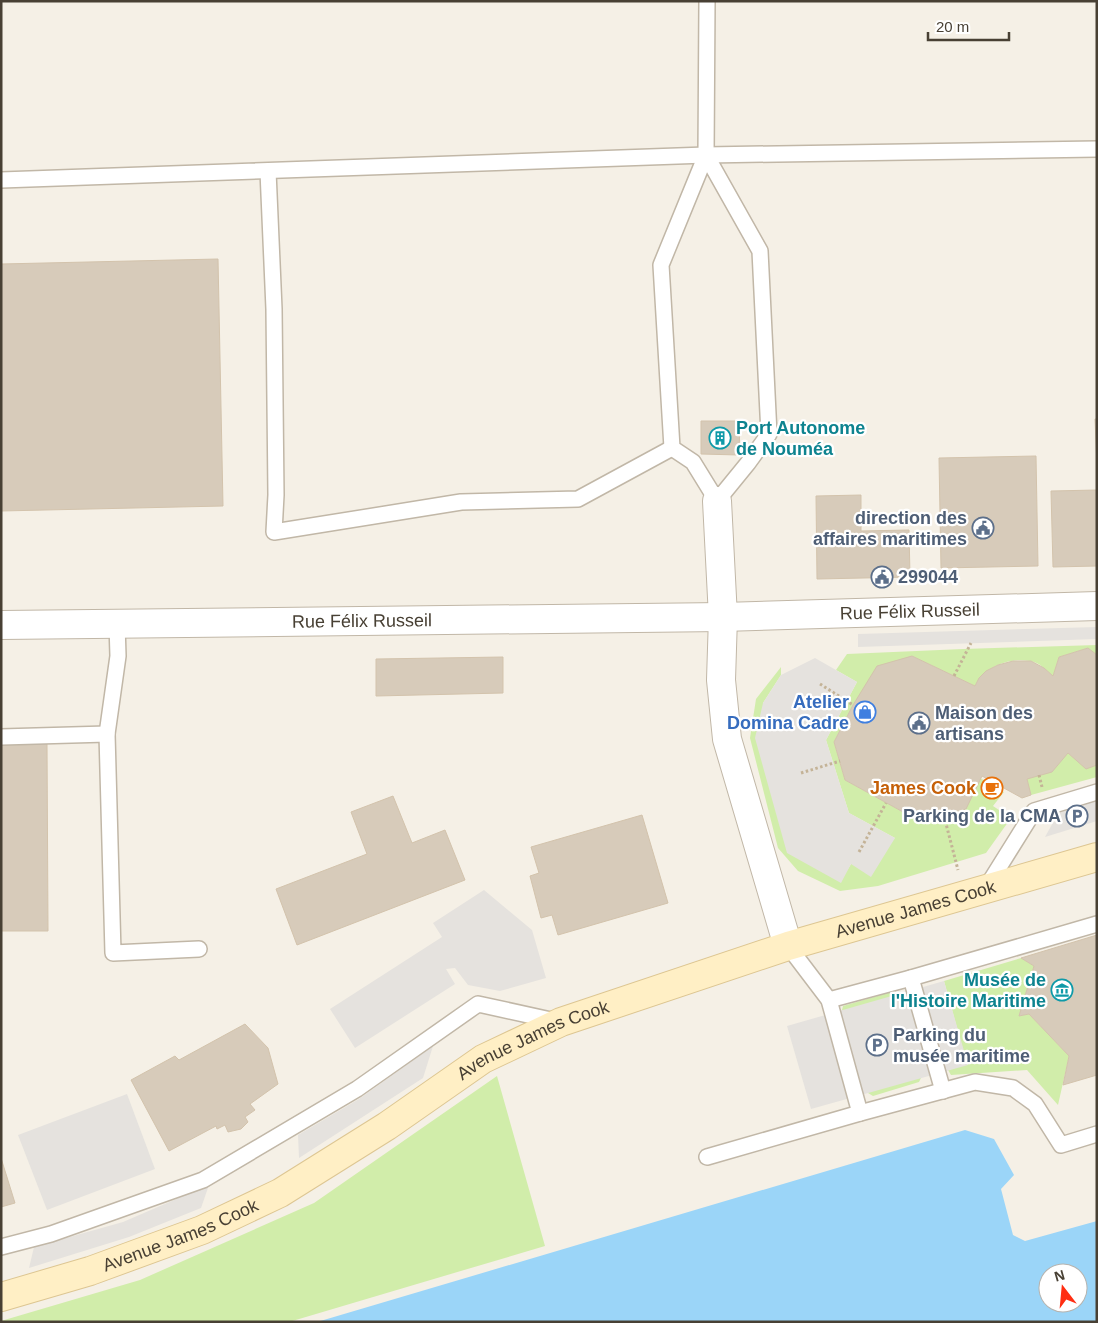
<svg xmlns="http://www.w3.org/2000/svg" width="1098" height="1323" font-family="Arial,sans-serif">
  <rect width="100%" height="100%" fill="#f5f0e6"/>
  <g fill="#d1edaa">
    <path d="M1097,645V655L1088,648L1059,657L1053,676C1046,670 1039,662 1030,661C1009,657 984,667 975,686L912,656L853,705L834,742L845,780L923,823L980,778L1004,792L993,806L1011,818L986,853L878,886L840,891L798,871L778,848L750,738L756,699L781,667V675L763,703L840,882L851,864L895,838L849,813L826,740L857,682L836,670L847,654L963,649Z"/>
    <polygon points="1068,753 1086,768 1097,765 1097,777 1031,795 1027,779"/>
    <polygon points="1021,958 1034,966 1019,1016 1029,1014 1069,1056 1058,1105 1027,1070 951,1075 948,1070 967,1064 944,981"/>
    <polygon points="891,992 895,995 921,1078 919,1082 873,1096 868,1093 842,1010 843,1006"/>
    <polygon points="497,1076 545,1246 289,1322 1,1322 1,1321 140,1280 314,1203"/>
  </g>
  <g fill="#e5e2de">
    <polygon points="1097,627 1097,639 858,647 858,634"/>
    <polygon points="815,658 857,682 826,740 849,813 895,838 871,877 851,864 841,883 787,853 755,738 763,703 781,675"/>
    <polygon points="1097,799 1097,821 1045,837 1060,810"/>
    <polygon points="484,890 532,930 546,978 500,991 468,985 455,968 446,969 455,984 355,1048 330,1009 442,937 433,923"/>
    <polygon points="944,981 968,1065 811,1109 787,1026"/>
    <polygon points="433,1046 423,1078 299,1158 298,1135 359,1099"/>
    <polygon points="127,1094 155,1169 47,1210 18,1135"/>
    <polygon points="209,1185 201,1208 129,1237 29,1268 34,1247 123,1222"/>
  </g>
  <path fill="#9bd5f8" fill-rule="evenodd" d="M965,1130L994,1139L1014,1175L1001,1189L1013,1235L1025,1241L1097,1221V1322H317ZM1048,1273H1078V1303H1048Z"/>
  <g fill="#d7cbba" stroke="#d3c3ac">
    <polygon points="218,259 223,506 1,511 1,264"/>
    <polygon points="1095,419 1097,419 1097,465"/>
    <polygon points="701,421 740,421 739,455 701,454"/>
    <polygon points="1036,456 1038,566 941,568 939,458"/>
    <polygon points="1097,490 1097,566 1053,567 1051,491"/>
    <polygon points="861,495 861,531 909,530 910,577 817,579 816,496"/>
    <polygon points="1088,648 1097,655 1097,765 1086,769 1068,753 1052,772 1027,779 1031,795 1022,798 982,776 966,809 923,823 845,780 834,742 853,705 877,666 912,656 975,686 979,678 986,671 998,665 1013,661 1031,661 1044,668 1053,676 1059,657"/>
    <polygon points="503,657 503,693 376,696 376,659"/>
    <polygon points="1,743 47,743 48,931 1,931"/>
    <polygon points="393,796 412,843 445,830 465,880 297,945 276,889 367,854 351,812"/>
    <polygon points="642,815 668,903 558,935 552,915 541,918 530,876 539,873 531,847"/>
    <polygon points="1097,935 1097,1075 1063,1085 1069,1056 1029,1014 1019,1016 1034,966 1021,958"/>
    <polygon points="245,1024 268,1048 278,1084 250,1104 255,1110 245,1117 248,1122 241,1129 228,1132 225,1125 217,1129 216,1126 169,1151 131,1080 175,1056 179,1060"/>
    <polygon points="1,1158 15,1203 1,1207"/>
  </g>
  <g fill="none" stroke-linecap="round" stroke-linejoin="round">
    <g stroke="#c1b7a7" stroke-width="18">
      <g id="service">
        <polyline points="706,155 760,251 769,434 748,463 717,501 693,462 672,448 661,265 706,155 707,1"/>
        <polyline points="268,171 274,309 276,495 274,532 461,502 578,499 672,448"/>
        <polyline points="1,180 706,155 1097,149"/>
        <polyline points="117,624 118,656 107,734 113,953 199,949"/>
        <polyline points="1,737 107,734"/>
        <polyline points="986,888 1034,811 1097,792"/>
        <polyline points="788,946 829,1000 860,1113"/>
        <polyline points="911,978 943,1091"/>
        <polyline points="829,1000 911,978 1097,924"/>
        <polyline points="707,1157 860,1113 975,1082 1013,1088 1035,1104 1061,1145 1097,1134"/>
        <polyline points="1,1247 51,1234 203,1180 357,1089 478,1004 560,1022"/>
      </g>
    </g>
    <g stroke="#c1b7a7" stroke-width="30">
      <g id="minor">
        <polyline points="717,501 723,617 721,680 727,739 788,946"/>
        <path id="s1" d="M1,625L723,617L1097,606"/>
      </g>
    </g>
    <g stroke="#ddc692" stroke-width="30">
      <g id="secondary">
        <path id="s2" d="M1,1297L90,1271L202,1230L280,1193L387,1126L483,1059L561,1022L788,946L1097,857"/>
      </g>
    </g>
    <g stroke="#c4b397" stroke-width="3" stroke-dasharray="2.5 2.5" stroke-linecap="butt">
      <polyline points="954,676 971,643"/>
      <polyline points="820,684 853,705"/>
      <polyline points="801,773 840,761"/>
      <polyline points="1039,775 1042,787"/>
      <polyline points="944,816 958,870"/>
      <polyline points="859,852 886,803"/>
    </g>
    <use href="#service" stroke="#fff" stroke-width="15"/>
    <use href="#minor" stroke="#fff" stroke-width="28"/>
    <use href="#secondary" stroke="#ffefc5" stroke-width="28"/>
  </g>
  <defs>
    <g id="building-ring" transform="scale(1.125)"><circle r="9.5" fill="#fff" stroke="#0f9aa8" stroke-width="1.5"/><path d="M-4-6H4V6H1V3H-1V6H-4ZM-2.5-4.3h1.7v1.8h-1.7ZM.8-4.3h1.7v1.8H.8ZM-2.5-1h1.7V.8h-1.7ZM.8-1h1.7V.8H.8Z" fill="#0f9aa8"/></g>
    <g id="civic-ring" transform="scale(1.125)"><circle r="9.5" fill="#fff" stroke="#5c6f8a" stroke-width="1.5"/><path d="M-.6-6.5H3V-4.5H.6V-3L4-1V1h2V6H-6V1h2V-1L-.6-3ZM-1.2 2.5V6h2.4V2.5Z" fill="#5c6f8a"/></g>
    <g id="shop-ring" transform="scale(1.125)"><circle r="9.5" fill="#fff" stroke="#3f7fe0" stroke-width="1.5"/><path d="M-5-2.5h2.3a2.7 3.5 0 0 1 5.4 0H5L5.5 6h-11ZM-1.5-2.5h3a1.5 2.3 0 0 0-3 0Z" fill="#3f7fe0"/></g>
    <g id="cafe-ring" transform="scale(1.125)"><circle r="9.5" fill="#fff" stroke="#e8710a" stroke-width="1.5"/><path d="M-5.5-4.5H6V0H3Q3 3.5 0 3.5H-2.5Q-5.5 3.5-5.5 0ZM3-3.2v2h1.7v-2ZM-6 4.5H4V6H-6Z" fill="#e8710a"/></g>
    <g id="parking-ring" transform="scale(1.125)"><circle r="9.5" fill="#fff" stroke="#5c6f8a" stroke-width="1.5"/><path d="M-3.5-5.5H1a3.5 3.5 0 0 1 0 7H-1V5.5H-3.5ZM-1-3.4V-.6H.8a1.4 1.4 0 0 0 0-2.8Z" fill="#5c6f8a"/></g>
    <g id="museum-ring" transform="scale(1.125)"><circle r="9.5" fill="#fff" stroke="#0f9aa8" stroke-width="1.5"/><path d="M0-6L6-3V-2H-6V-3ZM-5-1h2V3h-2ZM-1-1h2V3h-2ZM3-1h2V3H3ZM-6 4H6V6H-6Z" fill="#0f9aa8"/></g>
  </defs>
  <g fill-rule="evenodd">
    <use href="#building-ring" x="720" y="438"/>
    <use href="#civic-ring" x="983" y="528"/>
    <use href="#civic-ring" x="882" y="577"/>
    <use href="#shop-ring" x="865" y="712"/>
    <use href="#civic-ring" x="919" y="723"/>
    <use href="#cafe-ring" x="992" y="788"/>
    <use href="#parking-ring" x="1077" y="816"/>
    <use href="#museum-ring" x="1062" y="990"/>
    <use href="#parking-ring" x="877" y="1045"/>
  </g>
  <g text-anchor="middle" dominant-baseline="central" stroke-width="4.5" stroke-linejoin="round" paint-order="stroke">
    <g font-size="18" font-weight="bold" fill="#0d838f" stroke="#fff" text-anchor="start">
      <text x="736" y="428">Port Autonome<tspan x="736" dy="21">de Nouméa</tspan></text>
      <text x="1046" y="980" text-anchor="end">Musée de<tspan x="1046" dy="21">l'Histoire Maritime</tspan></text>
    </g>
    <g font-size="18" font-weight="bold" fill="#4e5e75" stroke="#fff" text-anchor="start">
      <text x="967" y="518" text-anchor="end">direction des<tspan x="967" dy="21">affaires maritimes</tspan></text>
      <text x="898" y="577">299044</text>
      <text x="935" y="713">Maison des<tspan x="935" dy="21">artisans</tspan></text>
      <text x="1061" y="816" text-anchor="end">Parking de la CMA</text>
      <text x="893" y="1035">Parking du<tspan x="893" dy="21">musée maritime</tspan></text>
    </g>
    <g font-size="18" fill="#484034" stroke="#fff">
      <text stroke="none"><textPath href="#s1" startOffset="909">Rue Félix Russeil</textPath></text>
      <text stroke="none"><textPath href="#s1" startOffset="361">Rue Félix Russeil</textPath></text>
      <text stroke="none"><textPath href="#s2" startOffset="1000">Avenue James Cook</textPath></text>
      <text stroke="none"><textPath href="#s2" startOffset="595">Avenue James Cook</textPath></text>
      <text stroke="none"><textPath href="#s2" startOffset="190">Avenue James Cook</textPath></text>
    </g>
    <g font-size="18" font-weight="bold" fill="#366cbe" stroke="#fff" text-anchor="end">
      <text x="849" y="702">Atelier<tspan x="849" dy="21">Domina Cadre</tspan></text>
    </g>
    <g font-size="18" font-weight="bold" fill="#c56008" stroke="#fff" text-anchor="end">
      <text x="976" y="788">James Cook</text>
    </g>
  </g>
  <rect width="1098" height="1323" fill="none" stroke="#484034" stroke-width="5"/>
  <g transform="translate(1063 1288) rotate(344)"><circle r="24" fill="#ffffff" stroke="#b6b3ae"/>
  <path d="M0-4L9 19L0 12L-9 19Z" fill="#ff2e12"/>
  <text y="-8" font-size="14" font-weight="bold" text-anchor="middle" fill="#484034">N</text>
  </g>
  <path d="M928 32v8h81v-8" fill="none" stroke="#484034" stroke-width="2.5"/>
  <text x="936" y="32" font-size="15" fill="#484034" stroke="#ffffff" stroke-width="4" paint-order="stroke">20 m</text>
</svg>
